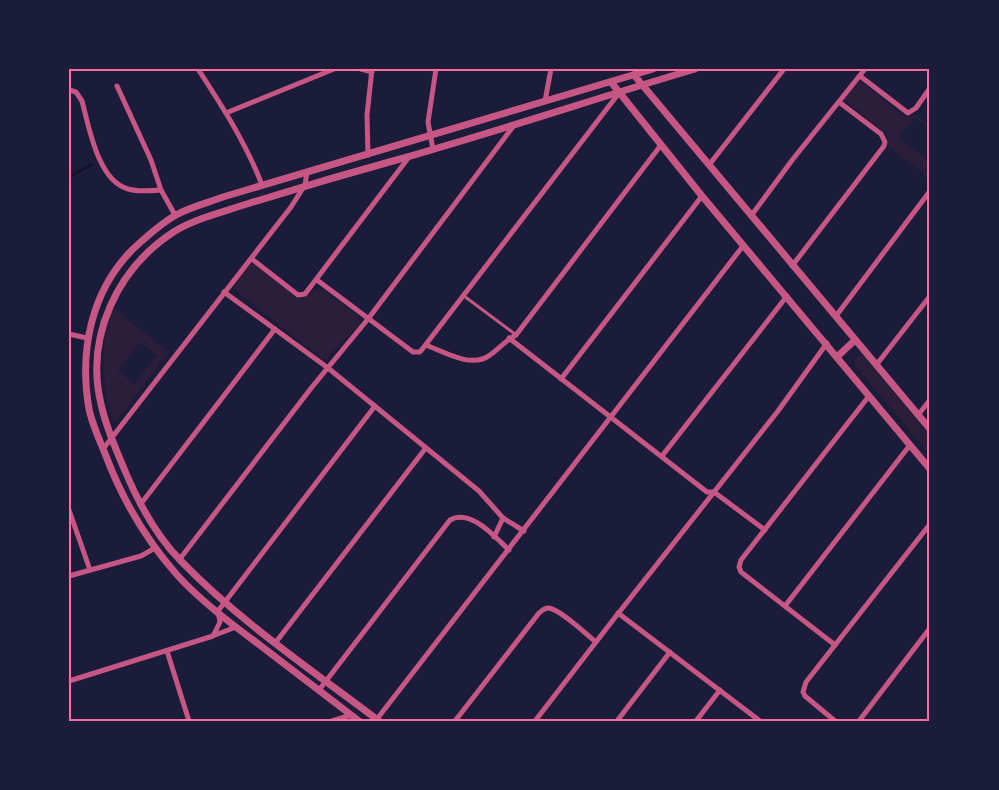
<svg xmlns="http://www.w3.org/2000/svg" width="999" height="790" font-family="Overpass,sans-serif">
  <rect width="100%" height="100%" fill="#1b1b3a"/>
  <g fill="#2a1e3b" fill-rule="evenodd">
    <polygon points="859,80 903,116 916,115 930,126 930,129 915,117 899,138 930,162 930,178 890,148 886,134 844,99"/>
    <polygon points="255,263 298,299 305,297 319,287 359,316 360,324 327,358 322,359 234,289 234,282 248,264"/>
    <path d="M112,307L169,352L116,421H113C102,383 99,345 112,307ZM140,342L157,355L134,384L118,370Z"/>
    <polygon points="859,355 864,356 930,436 930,455 855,365 854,360"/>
  </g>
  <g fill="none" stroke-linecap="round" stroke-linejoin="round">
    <polyline stroke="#12122b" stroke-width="3" points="69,177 91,165"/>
    <polyline stroke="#c65784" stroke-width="3" points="464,296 515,334"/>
    <g stroke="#c65784" stroke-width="5">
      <path d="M198,69C222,106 246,143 262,185"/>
      <polyline points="361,69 372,72"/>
      <polyline points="860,76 908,113 916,108 930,88"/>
      <polyline points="117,86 151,160 161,190"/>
      <path d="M69,90L76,92L82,101C89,127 98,181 128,189C138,192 150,191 161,190L175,215"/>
      <polyline points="545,101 551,69"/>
      <polyline points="226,113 334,69"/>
      <polyline points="433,149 428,122 436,69"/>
      <polyline points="368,155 367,115 372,69"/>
      <polyline points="709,165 784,69"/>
      <polyline points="751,216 793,159 865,69"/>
      <polyline points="252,259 298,295 305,294 409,157"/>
      <polyline points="792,266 884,146 885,142 881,134 839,102"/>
      <polyline points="317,280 413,352 420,352 619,93"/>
      <polyline points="224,292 328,368 479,491 503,518 524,531"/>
      <polyline points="836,316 930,191"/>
      <polyline points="69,334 87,338"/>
      <polyline points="509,338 707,492 714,492 765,530"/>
      <path d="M426,345C444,352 472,369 490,355C499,349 506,340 516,335L661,145"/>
      <polyline points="877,364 930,296"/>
      <polyline points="561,379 702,196"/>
      <polyline points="918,415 930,400"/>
      <polyline points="103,449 291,207 305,185 307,172"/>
      <polyline points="662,456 787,296"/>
      <polyline points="140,505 275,329"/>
      <polyline points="69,510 90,570"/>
      <polyline points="494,537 503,518"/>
      <polyline points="179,560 312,387 368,319 515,124"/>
      <polyline points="69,576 141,556 155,548"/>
      <polyline points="785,606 910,445"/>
      <polyline points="618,613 760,721"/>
      <polyline points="215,635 236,627"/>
      <polyline points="276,642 425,449"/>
      <polyline points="835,645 741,572 739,567 741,560 869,396"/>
      <polyline points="167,651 189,721"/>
      <polyline points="69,681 213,636 220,622 218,611 375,406"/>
      <path d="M319,690L450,520C470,508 495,537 509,550"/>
      <polyline points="377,719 743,246"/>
      <polyline points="332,721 351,715"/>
      <path d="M455,721L539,613C542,611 544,608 548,608C559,608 587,635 596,642"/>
      <polyline points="535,721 613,620 778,411 827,343"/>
      <polyline points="617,721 670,652"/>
      <polyline points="696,721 720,690"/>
      <polyline points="835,721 805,696 803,692 806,682 930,524"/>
      <polyline points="859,721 930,628"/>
    </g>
    <g stroke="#c65784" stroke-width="7">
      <polyline points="634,75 930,429"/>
      <polyline points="611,82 702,196 930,469"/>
      <polyline points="838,356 855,340"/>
      <path d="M359,721C326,696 294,671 261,646C233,625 202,602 178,576C146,540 123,501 106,456C100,441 92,424 89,409C79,351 91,291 133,249C146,237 160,224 176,215C190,207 207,203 223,197L653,69"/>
      <path d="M379,721C313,671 239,621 181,561C156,536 139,504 125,471C116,449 106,428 101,404C85,337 117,268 175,231C197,218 223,212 247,204C298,188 349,173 400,159C499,131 597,98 695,69"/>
    </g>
  </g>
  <rect width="999" height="790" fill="none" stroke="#1b1b3a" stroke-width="141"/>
  <rect x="70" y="70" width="858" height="650" fill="none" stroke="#ff6b9d" stroke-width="2"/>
</svg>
